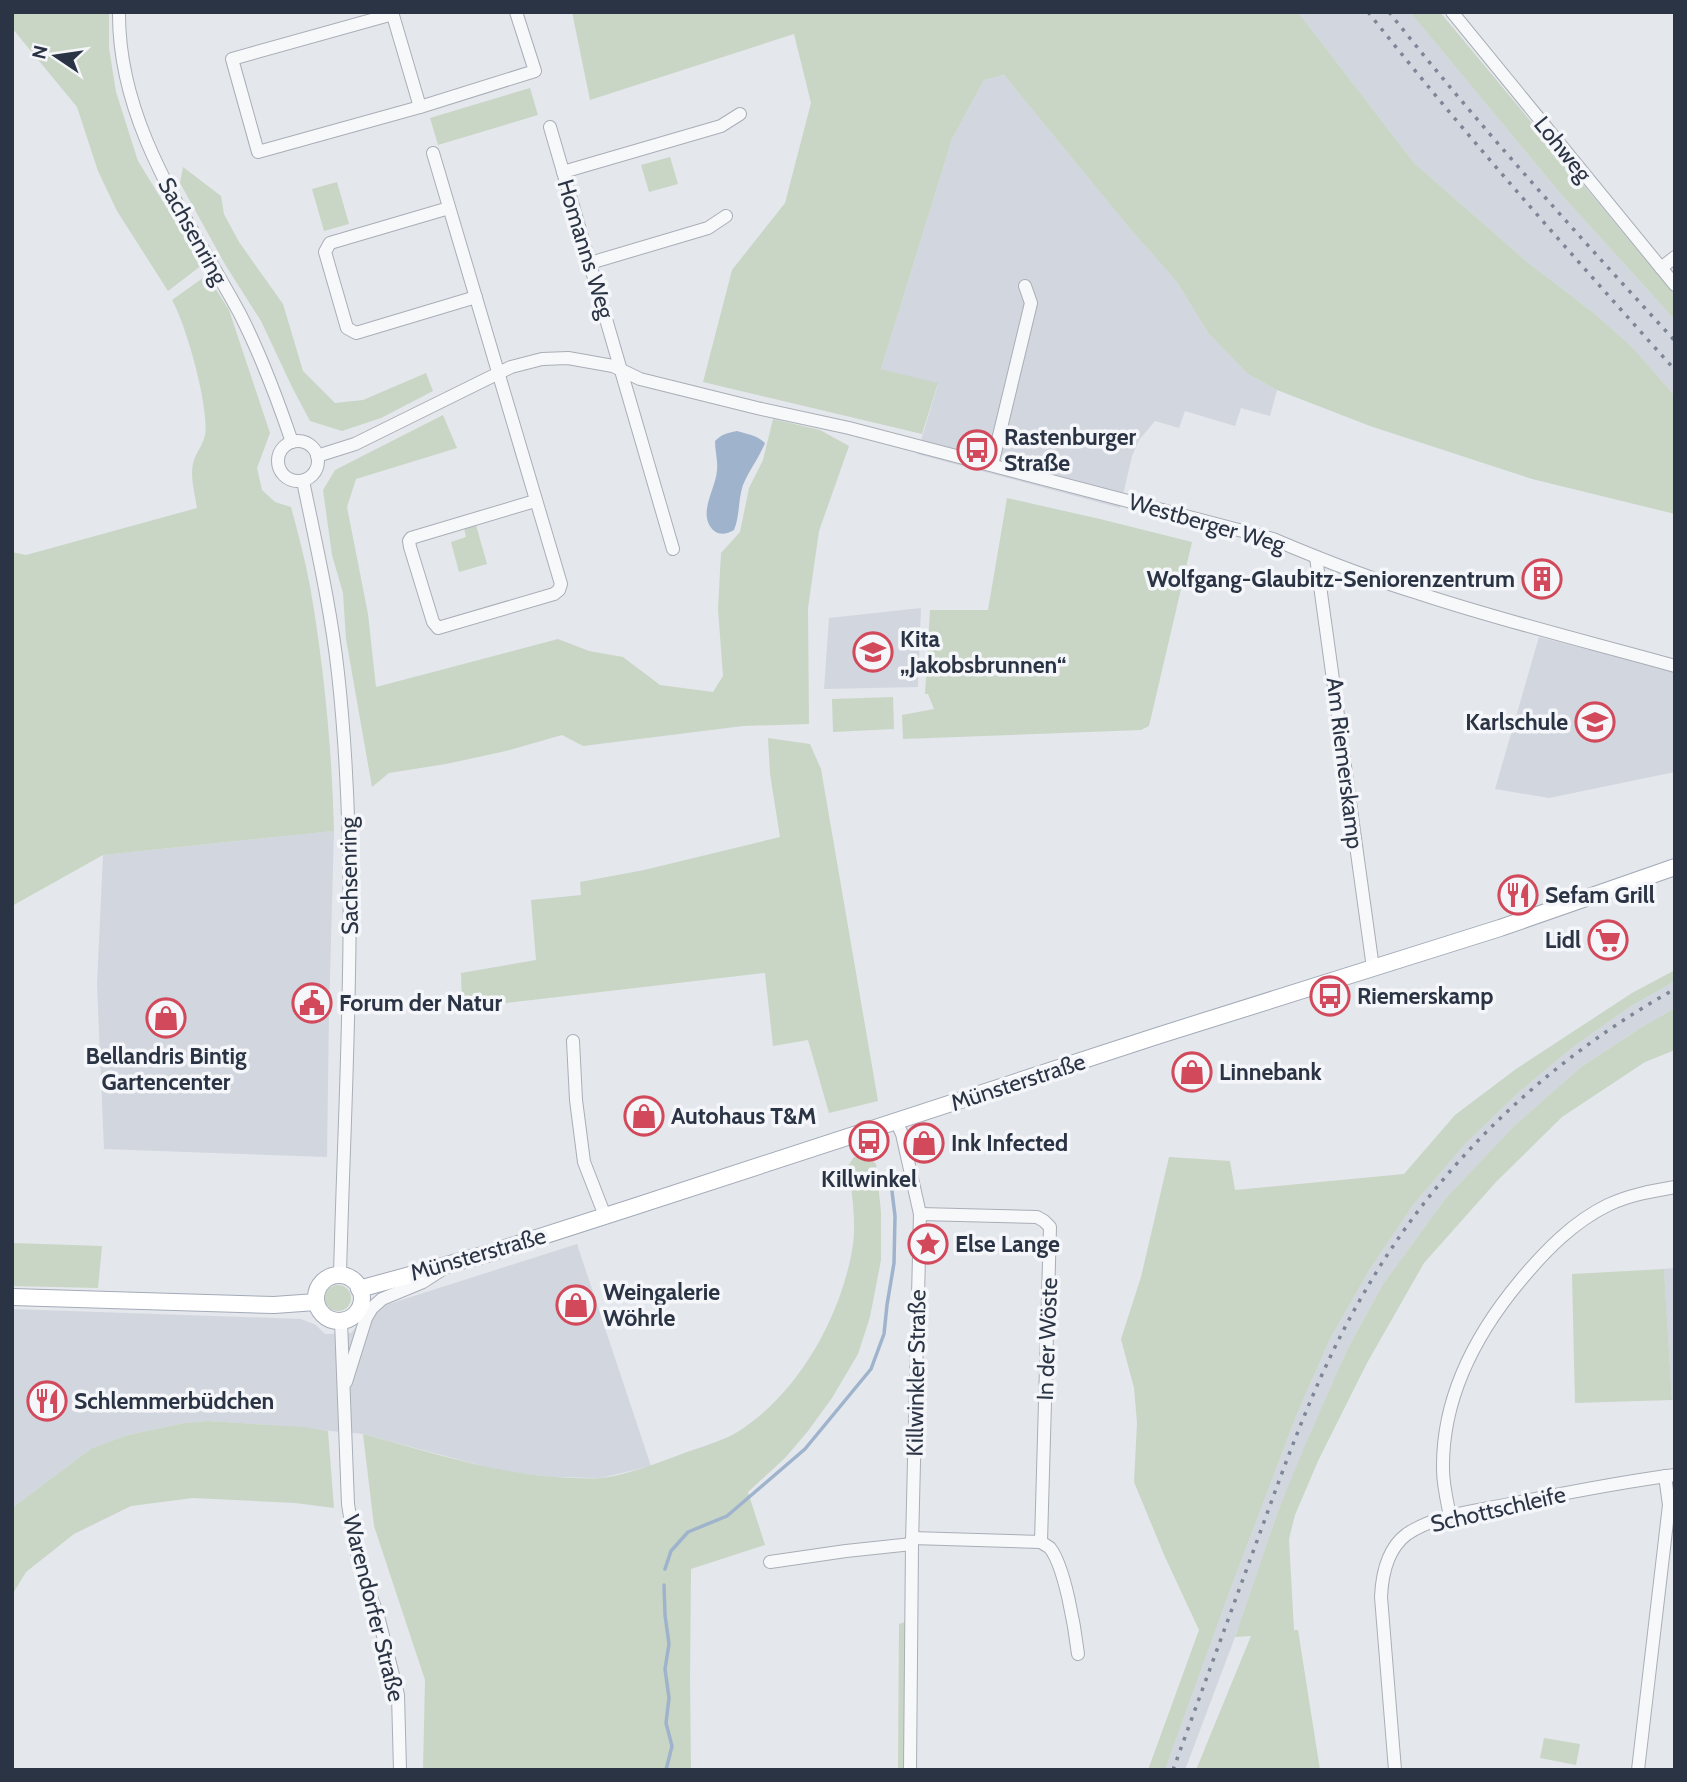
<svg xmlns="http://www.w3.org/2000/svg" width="1687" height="1782" font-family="Cabin,sans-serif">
  <rect width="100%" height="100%" fill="#e4e7ec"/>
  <g fill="#d2d6de">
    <polygon points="1298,12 1410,12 1560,193 1675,320 1675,396 1632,347 1595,314 1526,261 1414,163"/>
    <polygon points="1004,75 1132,231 1177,282 1208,333 1248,374 1277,390 1270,416 1241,408 1235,426 1185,411 1179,428 1155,421 1139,440 1132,456 1120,508 917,454 938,384 881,369 952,139 984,80"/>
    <polygon points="921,608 918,687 824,689 829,618"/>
    <polygon points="1539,637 1675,672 1675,772 1549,798 1495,789"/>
    <polygon points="334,831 329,1012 327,1157 104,1149 97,984 103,855"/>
    <polygon points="1675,981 1675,1008 1642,1027 1581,1067 1513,1127 1446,1198 1383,1284 1347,1350 1278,1511 1235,1637 1185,1770 1165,1770 1229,1593 1297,1414 1329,1341 1368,1272 1413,1205 1465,1144 1519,1092 1573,1047 1628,1008"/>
    <polygon points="577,1244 651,1466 601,1478 550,1477 505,1472 363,1434 257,1424 208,1421 184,1423 128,1435 92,1448 12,1508 12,1309 301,1319 316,1325 325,1334 351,1333 370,1310"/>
    <polygon points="1675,1268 1675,1400 1672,1400 1664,1269"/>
  </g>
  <g fill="#c9d6c5">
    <polygon points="12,12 109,12 109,48 116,92 138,161 202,265 168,291 117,211 98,171 77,107 12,28"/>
    <polygon points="572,12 1298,12 1414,163 1526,261 1595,314 1632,347 1675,396 1675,514 1532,479 1370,426 1277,390 1248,374 1208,333 1177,282 1132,231 1004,75 984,80 952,139 881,369 938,383 922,434 703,382 732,270 785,203 811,103 794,34 590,100"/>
    <polygon points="1410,12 1440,12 1675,295 1675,320 1560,193"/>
    <polygon points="530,88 538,115 438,145 430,118"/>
    <polygon points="670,157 678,184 649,192 641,165"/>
    <polygon points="183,167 221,196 224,214 239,242 283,304 303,371 335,403 363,400 426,373 433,391 381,418 342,431 310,421 292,387 261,321 226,266 180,183"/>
    <polygon points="337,182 349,224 324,231 312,189"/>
    <path d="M207,275L229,310L270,433L257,468L262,490L275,502L291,507C298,533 305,559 310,586C324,667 332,749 334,831L103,855L12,906V552L26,555L197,508C195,493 189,475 194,460C197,451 203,445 205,435C210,409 186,324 172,300Z"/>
    <polygon points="443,415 457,448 356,479 347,507 368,614 376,687 558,639 589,651 623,657 660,685 713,692 723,676 718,609 721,553 740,532 749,488 763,460 773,419 820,430 849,446 819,531 808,608 809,724 743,726 583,746 562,735 506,751 446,764 389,773 372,787 346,639 343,593 332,555 323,490 335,470"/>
    <polygon points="1007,498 1100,519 1192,542 1149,726 1141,730 903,739 902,715 934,709 928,694 925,694 930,610 988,610"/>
    <polygon points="476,525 487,564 459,572 451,542 466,537 464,528"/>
    <polygon points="893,697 894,729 833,732 832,699"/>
    <polygon points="768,738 810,744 821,769 878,1101 829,1113 808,1040 773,1046 765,973 462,1008 461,973 536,960 531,900 581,895 580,882 644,870 780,837 770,774"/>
    <polygon points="1675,970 1675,981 1628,1008 1573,1047 1519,1092 1465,1144 1413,1205 1368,1272 1329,1341 1297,1414 1229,1593 1165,1770 1148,1770 1199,1630 1165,1557 1134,1482 1137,1423 1134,1388 1121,1339 1141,1277 1169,1157 1230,1161 1235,1190 1404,1174 1455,1115 1516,1069 1632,993"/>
    <polygon points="1675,1008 1675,1050 1645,1062 1562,1117 1496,1182 1424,1263 1367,1363 1318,1461 1295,1515 1289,1539 1294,1630 1298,1630 1320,1770 1196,1770 1251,1636 1235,1637 1278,1511 1304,1448 1347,1350 1383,1284 1446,1198 1513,1127 1581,1067 1642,1027"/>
    <path d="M868,1156L876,1164L881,1212V1260L870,1317L858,1354L832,1398L808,1431L785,1458L748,1492L765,1545L691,1569L690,1678L691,1770H423L425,1680L374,1526L363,1434C431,1452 500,1476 571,1478C581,1478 592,1479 603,1478C629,1474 655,1464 679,1455C697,1448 717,1443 734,1434C796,1397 839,1321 852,1251C857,1225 852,1192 848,1166L854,1157Z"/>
    <polygon points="12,1243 102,1246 98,1288 12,1286"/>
    <polygon points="1664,1269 1672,1400 1575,1403 1572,1274"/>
    <circle cx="338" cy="1298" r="13"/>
    <polygon points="208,1421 303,1427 328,1431 334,1508 295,1503 193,1498 131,1506 74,1534 26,1572 12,1595 12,1508 92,1448 128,1435 184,1423"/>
    <polygon points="905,1622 905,1770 898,1770 899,1624"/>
    <polygon points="1544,1738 1580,1744 1576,1765 1540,1758"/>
  </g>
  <path fill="#9fb4cc" d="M737,431C747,434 757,435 765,443C759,458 749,470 743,485C738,499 740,516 734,530C727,534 720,536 713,530C697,513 716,489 717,470C718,461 715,451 715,441C722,434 727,433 737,431Z"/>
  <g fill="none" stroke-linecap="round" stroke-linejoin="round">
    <g stroke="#9fb4cc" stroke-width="3.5">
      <polyline points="665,1569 671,1551 688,1532 727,1516 805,1449 871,1369 884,1334 887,1305 894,1263 895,1216 891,1183"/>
      <polyline points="664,1585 665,1615 669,1644 665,1669 669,1698 666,1723 672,1746 666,1770"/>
    </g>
    <g stroke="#a9aeb7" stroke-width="14">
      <g id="minor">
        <path d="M119,12C118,126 188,218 240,314C261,355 277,398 292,442"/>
        <polyline points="392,12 420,107"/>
        <polyline points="1452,12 1675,285"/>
        <polyline points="393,14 232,59 258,152 420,107 535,71 516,12"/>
        <polyline points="550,127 673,549"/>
        <polyline points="433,153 561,584 559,590 554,594 438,628 433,622 410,547 409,541 411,538 535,501"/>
        <polyline points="563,172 721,126 740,114"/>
        <polyline points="449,208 330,243 325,252 347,328 356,333 476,297"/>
        <polyline points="590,263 708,228 726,216"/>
        <polyline points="1661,268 1675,257"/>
        <circle cx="298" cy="461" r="20"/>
        <path d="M317,456L355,444L511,367L542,359L568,358L613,366L640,379L757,408L849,428L1273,539C1320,559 1368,578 1418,593C1502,621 1589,642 1675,666"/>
        <polyline points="992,465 1031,303 1025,286"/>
        <path d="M303,481C316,544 331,609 338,673C360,874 345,1074 340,1275"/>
        <polyline points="1316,557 1373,968"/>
        <polyline points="573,1041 576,1100 584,1162 605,1216"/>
        <polyline points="896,1121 902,1134 920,1214 912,1544 910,1770"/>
        <polyline points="341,1321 348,1504 354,1542 364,1578 378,1616 398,1695 400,1770"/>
        <polyline points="346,1382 366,1318 372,1308 382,1299 423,1282 443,1269"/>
        <path d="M1450,1516C1447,1501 1443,1485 1443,1469C1442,1397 1475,1335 1520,1281C1545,1251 1573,1222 1608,1205C1629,1195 1652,1191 1675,1187"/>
        <polyline points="912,1538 1041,1542 1050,1227 1044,1221 1037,1217 920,1214"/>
        <path d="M1041,1542C1042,1543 1049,1547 1050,1548C1065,1567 1075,1629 1078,1654"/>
        <polyline points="770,1562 846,1551 912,1544"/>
        <path d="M1395,1770L1381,1597C1382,1575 1388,1548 1407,1534C1437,1514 1476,1511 1510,1504C1565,1493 1619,1482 1675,1475"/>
        <polyline points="1638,1770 1669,1505 1665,1476"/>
      </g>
    </g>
    <g stroke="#a3abb8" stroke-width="18">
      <g id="major">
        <circle cx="339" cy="1298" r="23"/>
        <polyline points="359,1289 490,1253 633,1207 1157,1036 1500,928 1675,867"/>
        <polyline points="12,1297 274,1305 316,1302"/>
      </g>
    </g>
    <use href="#minor" stroke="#f7f8fa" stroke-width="12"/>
    <use href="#major" stroke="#fff" stroke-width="16"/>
    <g stroke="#7d8696" stroke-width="3.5" stroke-dasharray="3.5 7" stroke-linecap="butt">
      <path d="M1368,12C1466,136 1570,253 1675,370"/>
      <path d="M1389,12C1479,126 1577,234 1675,341"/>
      <path d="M1173,1770C1201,1693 1229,1617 1257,1541C1288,1456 1318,1371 1364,1293C1437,1165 1546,1061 1675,989"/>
    </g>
  </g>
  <defs>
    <g id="bus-ring" transform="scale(2.0125)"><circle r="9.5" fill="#f4f6f9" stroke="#d1495b" stroke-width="1.5"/><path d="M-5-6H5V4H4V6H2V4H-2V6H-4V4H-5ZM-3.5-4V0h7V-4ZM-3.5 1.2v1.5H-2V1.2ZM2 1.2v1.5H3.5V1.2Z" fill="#d1495b"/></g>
    <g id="building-ring" transform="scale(2.0125)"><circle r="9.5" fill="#f4f6f9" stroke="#d1495b" stroke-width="1.5"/><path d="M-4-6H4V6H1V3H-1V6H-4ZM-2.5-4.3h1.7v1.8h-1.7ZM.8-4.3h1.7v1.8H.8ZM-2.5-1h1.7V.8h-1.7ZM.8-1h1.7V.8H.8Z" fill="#d1495b"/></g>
    <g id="school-ring" transform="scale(2.0125)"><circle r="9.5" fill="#f4f6f9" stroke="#d1495b" stroke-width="1.5"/><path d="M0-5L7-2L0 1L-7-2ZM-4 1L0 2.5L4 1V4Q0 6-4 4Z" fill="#d1495b"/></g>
    <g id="restaurant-ring" transform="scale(2.0125)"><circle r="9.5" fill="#f4f6f9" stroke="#d1495b" stroke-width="1.5"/><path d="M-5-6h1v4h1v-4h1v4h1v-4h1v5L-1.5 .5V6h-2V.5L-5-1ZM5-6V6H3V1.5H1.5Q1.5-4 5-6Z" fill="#d1495b"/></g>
    <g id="supermarket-ring" transform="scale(2.0125)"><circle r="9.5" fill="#f4f6f9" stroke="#d1495b" stroke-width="1.5"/><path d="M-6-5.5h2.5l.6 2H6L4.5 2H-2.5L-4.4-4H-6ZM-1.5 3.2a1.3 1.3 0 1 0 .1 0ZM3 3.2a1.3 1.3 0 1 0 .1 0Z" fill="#d1495b"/></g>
    <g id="civic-ring" transform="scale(2.0125)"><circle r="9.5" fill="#f4f6f9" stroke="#d1495b" stroke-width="1.5"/><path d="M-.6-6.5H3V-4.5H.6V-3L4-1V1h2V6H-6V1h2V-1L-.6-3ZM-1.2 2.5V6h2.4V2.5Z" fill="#d1495b"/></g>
    <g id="shop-ring" transform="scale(2.0125)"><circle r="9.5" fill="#f4f6f9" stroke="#d1495b" stroke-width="1.5"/><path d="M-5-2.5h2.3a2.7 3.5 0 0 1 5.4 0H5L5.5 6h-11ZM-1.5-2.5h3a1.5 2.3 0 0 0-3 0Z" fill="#d1495b"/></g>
    <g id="sight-ring" transform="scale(2.0125)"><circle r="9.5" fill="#f4f6f9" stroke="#d1495b" stroke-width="1.5"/><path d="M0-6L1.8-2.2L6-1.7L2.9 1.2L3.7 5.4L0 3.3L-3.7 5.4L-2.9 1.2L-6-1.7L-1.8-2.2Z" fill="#d1495b"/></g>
  </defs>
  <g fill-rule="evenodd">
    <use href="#bus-ring" x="977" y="450"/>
    <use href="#building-ring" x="1542" y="579"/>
    <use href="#school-ring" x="873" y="652"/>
    <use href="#school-ring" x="1595" y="722"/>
    <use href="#restaurant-ring" x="1518" y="895"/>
    <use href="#supermarket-ring" x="1608" y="940"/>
    <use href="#bus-ring" x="1330" y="996"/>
    <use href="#civic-ring" x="312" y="1003"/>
    <use href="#shop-ring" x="166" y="1018"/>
    <use href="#shop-ring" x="1192" y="1072"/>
    <use href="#shop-ring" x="644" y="1116"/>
    <use href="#bus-ring" x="869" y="1141"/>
    <use href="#shop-ring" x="924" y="1143"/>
    <use href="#sight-ring" x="928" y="1244"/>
    <use href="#shop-ring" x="576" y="1305"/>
    <use href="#restaurant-ring" x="47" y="1401"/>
  </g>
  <g text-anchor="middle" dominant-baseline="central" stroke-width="7" stroke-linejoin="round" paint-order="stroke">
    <g font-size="23" fill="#2b3445" stroke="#f4f6f9">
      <text transform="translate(1563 149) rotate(51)">Lohweg</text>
      <text transform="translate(193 231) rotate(61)">Sachsenring</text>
      <text transform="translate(586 249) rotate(73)">Homanns Weg</text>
      <text transform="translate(1207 523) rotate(16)">Westberger Weg</text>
      <text transform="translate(1345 763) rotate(83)">Am Riemerskamp</text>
      <text transform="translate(349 876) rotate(-91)">Sachsenring</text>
      <text transform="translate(1018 1082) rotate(-18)">Münsterstraße</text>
      <text transform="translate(478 1254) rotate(-16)">Münsterstraße</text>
      <text transform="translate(1047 1339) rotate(-88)">In der Wöste</text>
      <text transform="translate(916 1373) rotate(-89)">Killwinkler Straße</text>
      <text transform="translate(1498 1509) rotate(-13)">Schottschleife</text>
      <text transform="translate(374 1608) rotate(76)">Warendorfer Straße</text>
    </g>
    <g font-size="23" font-weight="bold" fill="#2b3445" stroke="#f4f6f9" text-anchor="start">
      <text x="1004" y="437">Rastenburger<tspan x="1004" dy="26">Straße</tspan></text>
      <text x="1515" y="579" text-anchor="end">Wolfgang-Glaubitz-Seniorenzentrum</text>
      <text x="900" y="639">Kita<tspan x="900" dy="26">„Jakobsbrunnen“</tspan></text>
      <text x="1568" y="722" text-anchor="end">Karlschule</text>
      <text x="1545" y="895">Sefam Grill</text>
      <text x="1581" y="940" text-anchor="end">Lidl</text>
      <text x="1357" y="996">Riemerskamp</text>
      <text x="339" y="1003">Forum der Natur</text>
      <text x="166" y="1056" text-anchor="middle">Bellandris Bintig<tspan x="166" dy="26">Gartencenter</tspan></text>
      <text x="1219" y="1072">Linnebank</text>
      <text x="671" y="1116">Autohaus T&amp;M</text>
      <text x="951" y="1143">Ink Infected</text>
      <text x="869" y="1179" text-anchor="middle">Killwinkel</text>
      <text x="955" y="1244">Else Lange</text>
      <text x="603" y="1292">Weingalerie<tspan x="603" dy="26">Wöhrle</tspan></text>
      <text x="74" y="1401">Schlemmerbüdchen</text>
    </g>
  </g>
  <rect width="1687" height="1782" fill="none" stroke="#2b3445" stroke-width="28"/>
  <g transform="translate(56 56) rotate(283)" stroke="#f4f6f9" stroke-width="5" paint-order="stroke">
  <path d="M0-5L12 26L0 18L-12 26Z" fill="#2b3445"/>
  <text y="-10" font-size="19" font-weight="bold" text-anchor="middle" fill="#2b3445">N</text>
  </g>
</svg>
